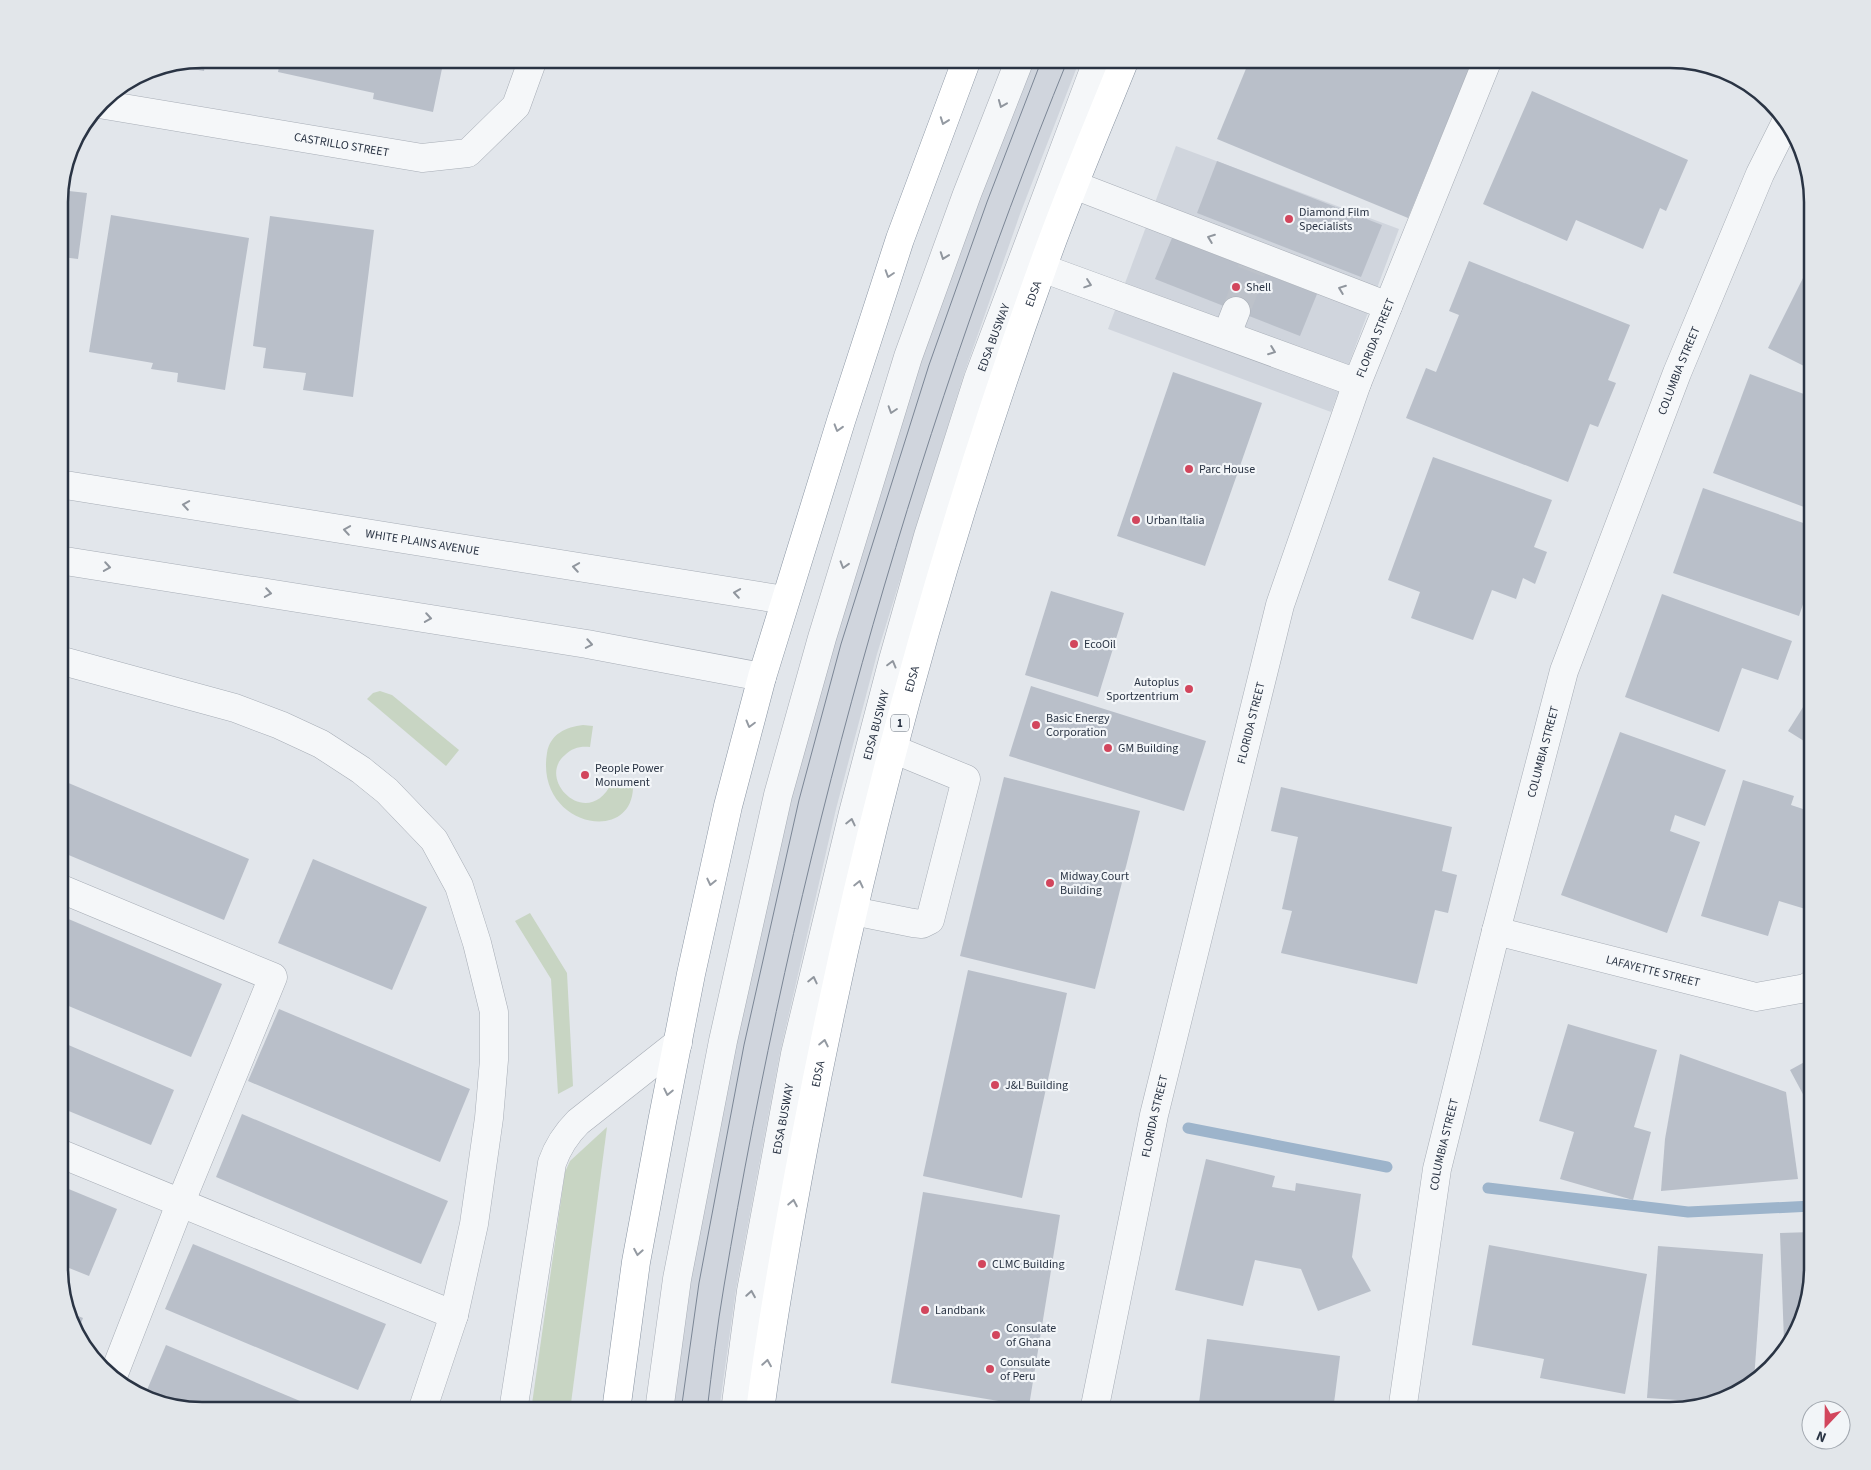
<svg xmlns="http://www.w3.org/2000/svg" width="1871" height="1470" font-family="'Source Sans 3',sans-serif">
  <rect width="100%" height="100%" fill="#e2e6eb"/>
  <g fill="#d0d5dd">
    <polygon points="1030,59 1080,59 1020,214 963,377 877,654 836,809 780,1053 736,1289 719,1411 668,1411 686,1280 787,797 917,360"/>
    <polygon points="1176,146 1399,229 1331,412 1108,329"/>
  </g>
  <g fill="#c8d5c3">
    <polygon points="380,691 392,695 459,750 446,766 367,699 373,693"/>
    <path d="M583,725L593,726L590,747C580,746 572,748 565,755C535,780 589,832 612,782L633,788C631,846 535,825 547,753C550,734 566,727 583,725Z"/>
    <polygon points="530,913 567,973 573,1086 558,1094 551,979 515,921"/>
    <polygon points="607,1127 570,1411 531,1411 565,1172 570,1161"/>
  </g>
  <g fill="none" stroke-linecap="round" stroke-linejoin="round">
    <g stroke="#9db4cb" stroke-width="11">
      <polyline points="1188,1128 1387,1167"/>
      <polyline points="1488,1188 1688,1212 1812,1206"/>
    </g>
  </g>
  <g fill="#b9bfc9">
    <polygon points="201,59 206,59 204,71 169,65"/>
    <polygon points="246,59 444,59 433,112 373,99 374,93 278,72 279,67"/>
    <polygon points="1250,59 1473,59 1408,218 1217,139"/>
    <polygon points="1532,91 1688,160 1666,211 1660,208 1643,249 1576,220 1567,241 1483,204"/>
    <polygon points="1217,161 1382,225 1361,277 1197,213"/>
    <polygon points="60,190 87,193 78,259 62,257 68,207 59,205"/>
    <polygon points="111,215 249,238 225,390 177,382 178,373 151,369 153,363 89,352"/>
    <polygon points="270,216 374,230 353,397 303,390 306,373 263,368 266,348 253,346"/>
    <polygon points="1172,238 1317,294 1300,336 1155,279"/>
    <polygon points="1812,260 1812,370 1768,348"/>
    <polygon points="1469,261 1630,325 1608,380 1616,383 1598,427 1590,424 1568,482 1406,418 1426,368 1436,372 1459,315 1449,311"/>
    <polygon points="1173,372 1262,403 1205,566 1117,536"/>
    <polygon points="1750,374 1812,397 1812,510 1713,473"/>
    <polygon points="1433,457 1552,500 1534,547 1547,552 1535,584 1523,578 1516,599 1492,590 1473,640 1411,618 1420,592 1388,580"/>
    <polygon points="1703,488 1812,526 1812,578 1799,616 1673,573"/>
    <polygon points="1051,591 1124,613 1098,697 1025,675"/>
    <polygon points="1662,594 1792,641 1778,680 1742,668 1719,732 1625,697"/>
    <polygon points="1031,686 1206,741 1184,811 1009,756"/>
    <polygon points="1812,693 1812,746 1788,731"/>
    <polygon points="1620,732 1726,770 1705,826 1675,815 1670,831 1700,842 1667,933 1561,895"/>
    <polygon points="1004,777 1140,811 1095,989 960,956"/>
    <polygon points="59,779 249,859 224,920 59,851"/>
    <polygon points="1743,780 1794,796 1791,805 1812,812 1812,911 1779,901 1768,936 1701,916"/>
    <polygon points="1281,787 1452,827 1442,871 1457,875 1448,913 1435,910 1417,984 1281,953 1292,911 1282,909 1298,837 1271,831"/>
    <polygon points="313,859 427,907 392,990 278,943"/>
    <polygon points="59,915 222,984 191,1057 59,1002"/>
    <polygon points="968,970 1067,993 1022,1198 923,1176"/>
    <polygon points="279,1009 470,1089 440,1162 248,1081"/>
    <polygon points="1568,1024 1657,1050 1634,1127 1651,1132 1633,1200 1560,1179 1574,1132 1539,1121"/>
    <polygon points="59,1041 174,1090 151,1145 59,1107"/>
    <polygon points="1812,1042 1812,1111 1790,1070 1810,1059 1803,1047"/>
    <polygon points="1680,1054 1786,1092 1798,1179 1661,1191 1665,1139"/>
    <polygon points="242,1114 448,1201 421,1264 216,1177"/>
    <polygon points="1206,1159 1275,1176 1272,1187 1295,1191 1296,1183 1361,1194 1352,1257 1371,1291 1318,1311 1301,1269 1255,1260 1243,1306 1175,1290"/>
    <polygon points="59,1185 117,1209 89,1276 59,1264"/>
    <polygon points="923,1192 1060,1215 1029,1406 891,1383"/>
    <polygon points="1812,1232 1812,1269 1802,1323 1791,1341 1784,1341 1780,1233"/>
    <polygon points="193,1244 386,1324 358,1390 165,1309"/>
    <polygon points="1489,1245 1647,1274 1625,1394 1540,1378 1544,1359 1472,1345"/>
    <polygon points="1658,1246 1763,1254 1754,1380 1733,1397 1708,1402 1647,1398"/>
    <polygon points="68,1312 83,1318 76,1336 74,1332"/>
    <polygon points="1207,1339 1340,1356 1333,1411 1198,1411"/>
    <polygon points="166,1345 324,1411 201,1411 155,1404 144,1397"/>
  </g>
  <g fill="none" stroke-linecap="round" stroke-linejoin="round">
    <polyline stroke="#bdc2ca" stroke-width="28" stroke-dasharray="28 14" stroke-linecap="butt" points="1236,311 1252,269"/>
    <g stroke="#a7adb6" stroke-width="29">
      <g id="minor">
        <path id="s1" d="M99,104L422,158L468,153L516,106L533,59"/>
        <polyline points="1074,185 1388,306"/>
        <polyline points="1042,268 1357,383"/>
        <polyline points="1227,334 1236,311"/>
        <path id="s2" d="M59,484L785,600"/>
        <polyline points="59,560 587,644 762,677"/>
        <polyline points="59,660 235,708 280,725 321,744 361,770 387,791 434,840 459,886 477,943 494,1012 494,1060 489,1118 474,1224 454,1315 422,1411"/>
        <polyline points="59,888 273,977 180,1204 112,1379"/>
        <polyline points="853,911 913,923 922,924 930,920 966,779 893,749"/>
        <path id="s3" d="M1496,931L1756,997L1806,988L1812,984"/>
        <polyline points="59,1153 454,1315"/>
        <path d="M513,1411L552,1163C558,1146 566,1134 578,1122L678,1043"/>
        <polyline points="659,1411 677,1279 723,1041 778,795 822,638 908,357 967,194 1020,59"/>
        <path id="s4" d="M735,1411L751,1291L795,1054L853,813L893,660L928,536L978,379L1098,59"/>
        <path id="s5" d="M1094,1411L1154,1115L1280,605L1357,383L1488,59"/>
        <path id="s6" d="M1402,1411L1437,1169L1496,931L1564,671L1677,373L1760,174L1786,122"/>
      </g>
    </g>
    <g stroke="#8994a2" stroke-width="29">
      <g id="highway">
        <polyline points="616,1411 636,1262 662,1122 691,974 728,806 762,677 841,421 900,239 967,59"/>
        <path id="s7" d="M760,1411C772,1320 788,1230 805,1140C861,844 940,552 1042,269C1067,198 1097,129 1125,59"/>
      </g>
    </g>
    <use href="#minor" stroke="#f5f7f9" stroke-width="28"/>
    <use href="#highway" stroke="#fff" stroke-width="28"/>
    <g stroke="#7b8695" stroke-width="1">
      <polyline points="681,1411 699,1283 744,1045 799,800 841,644 929,365 987,202 1042,59"/>
      <path d="M707,1411C712,1369 717,1327 724,1286C794,866 908,453 1068,59"/>
    </g>
  </g>
  <defs><path id="oneway-chevron" d="M-2-3.5L2.5 0L-2 3.5" fill="none" stroke-width="1.6" stroke-linecap="round" stroke-linejoin="round" transform="scale(1.25)"/></defs>
  <g stroke="#90969e">
    <use href="#oneway-chevron" transform="translate(1002 104) rotate(112)"/>
    <use href="#oneway-chevron" transform="translate(1211 238) rotate(-159)"/>
    <use href="#oneway-chevron" transform="translate(944 256) rotate(110)"/>
    <use href="#oneway-chevron" transform="translate(1088 284) rotate(19)"/>
    <use href="#oneway-chevron" transform="translate(1342 289) rotate(-159)"/>
    <use href="#oneway-chevron" transform="translate(1272 351) rotate(21)"/>
    <use href="#oneway-chevron" transform="translate(892 410) rotate(108)"/>
    <use href="#oneway-chevron" transform="translate(186 505) rotate(-171)"/>
    <use href="#oneway-chevron" transform="translate(347 530) rotate(-171)"/>
    <use href="#oneway-chevron" transform="translate(844 565) rotate(107)"/>
    <use href="#oneway-chevron" transform="translate(107 567) rotate(9)"/>
    <use href="#oneway-chevron" transform="translate(576 567) rotate(-171)"/>
    <use href="#oneway-chevron" transform="translate(268 593) rotate(9)"/>
    <use href="#oneway-chevron" transform="translate(737 593) rotate(-171)"/>
    <use href="#oneway-chevron" transform="translate(428 618) rotate(9)"/>
    <use href="#oneway-chevron" transform="translate(589 644) rotate(10)"/>
    <use href="#oneway-chevron" transform="translate(892 664) rotate(-75)"/>
    <use href="#oneway-chevron" transform="translate(851 822) rotate(-77)"/>
    <use href="#oneway-chevron" transform="translate(813 980) rotate(-77)"/>
    <use href="#oneway-chevron" transform="translate(751 1294) rotate(-81)"/>
  </g>
  <g stroke="#949aa2">
    <use href="#oneway-chevron" transform="translate(944 121) rotate(110)"/>
    <use href="#oneway-chevron" transform="translate(889 274) rotate(108)"/>
    <use href="#oneway-chevron" transform="translate(838 428) rotate(107)"/>
    <use href="#oneway-chevron" transform="translate(750 724) rotate(105)"/>
    <use href="#oneway-chevron" transform="translate(711 882) rotate(103)"/>
    <use href="#oneway-chevron" transform="translate(859 884) rotate(-77)"/>
    <use href="#oneway-chevron" transform="translate(824 1043) rotate(-78)"/>
    <use href="#oneway-chevron" transform="translate(668 1092) rotate(102)"/>
    <use href="#oneway-chevron" transform="translate(793 1203) rotate(-79)"/>
    <use href="#oneway-chevron" transform="translate(638 1252) rotate(100)"/>
    <use href="#oneway-chevron" transform="translate(767 1363) rotate(-81)"/>
  </g>
  <g fill="#d2465d" stroke="#f2f5f8" stroke-width="2">
    <circle cx="1289" cy="219" r="5"/>
    <circle cx="1236" cy="287" r="5"/>
    <circle cx="1189" cy="469" r="5"/>
    <circle cx="1136" cy="520" r="5"/>
    <circle cx="1074" cy="644" r="5"/>
    <circle cx="1189" cy="689" r="5"/>
    <circle cx="1036" cy="725" r="5"/>
    <circle cx="1108" cy="748" r="5"/>
    <circle cx="585" cy="775" r="5"/>
    <circle cx="1050" cy="883" r="5"/>
    <circle cx="995" cy="1085" r="5"/>
    <circle cx="982" cy="1264" r="5"/>
    <circle cx="925" cy="1310" r="5"/>
    <circle cx="996" cy="1335" r="5"/>
    <circle cx="990" cy="1369" r="5"/>
  </g>
  <g text-anchor="middle" dominant-baseline="central" stroke-width="4.5" stroke-linejoin="round" paint-order="stroke">
    <rect fill="#f2f5f8" stroke="#666e7a" stroke-width="1" x="891" y="714.5" width="18" height="17" rx="4"/>
    <g font-size="11" font-weight="bold" fill="#2a3444">
      <text x="900" y="723">1</text>
    </g>
    <g font-size="12" fill="#2a3444" stroke="#f2f5f8">
      <text stroke="none"><textPath href="#s1" startOffset="246">CASTRILLO STREET</textPath></text>
      <text stroke="none"><textPath href="#s7" startOffset="1152">EDSA</textPath></text>
      <text stroke="none"><textPath href="#s4" startOffset="1106">EDSA BUSWAY</textPath></text>
      <text stroke="none"><textPath href="#s5" startOffset="1111">FLORIDA STREET</textPath></text>
      <text stroke="none"><textPath href="#s6" startOffset="1080">COLUMBIA STREET</textPath></text>
      <text stroke="none"><textPath href="#s2" startOffset="368">WHITE PLAINS AVENUE</textPath></text>
      <text stroke="none"><textPath href="#s7" startOffset="748">EDSA</textPath></text>
      <text stroke="none"><textPath href="#s5" startOffset="706">FLORIDA STREET</textPath></text>
      <text stroke="none"><textPath href="#s4" startOffset="701">EDSA BUSWAY</textPath></text>
      <text stroke="none"><textPath href="#s6" startOffset="675">COLUMBIA STREET</textPath></text>
      <text stroke="none"><textPath href="#s3" startOffset="162">LAFAYETTE STREET</textPath></text>
      <text stroke="none"><textPath href="#s7" startOffset="342">EDSA</textPath></text>
      <text stroke="none"><textPath href="#s5" startOffset="301">FLORIDA STREET</textPath></text>
      <text stroke="none"><textPath href="#s4" startOffset="296">EDSA BUSWAY</textPath></text>
      <text stroke="none"><textPath href="#s6" startOffset="270">COLUMBIA STREET</textPath></text>
    </g>
    <g font-size="12" fill="#2a3444" stroke="#f2f5f8" text-anchor="start">
      <text x="1299" y="212">Diamond Film<tspan x="1299" dy="14">Specialists</tspan></text>
      <text x="1246" y="287">Shell</text>
      <text x="1199" y="469">Parc House</text>
      <text x="1146" y="520">Urban Italia</text>
      <text x="1084" y="644">EcoOil</text>
      <text x="1179" y="682" text-anchor="end">Autoplus<tspan x="1179" dy="14">Sportzentrium</tspan></text>
      <text x="1046" y="718">Basic Energy<tspan x="1046" dy="14">Corporation</tspan></text>
      <text x="1118" y="748">GM Building</text>
      <text x="595" y="768">People Power<tspan x="595" dy="14">Monument</tspan></text>
      <text x="1060" y="876">Midway Court<tspan x="1060" dy="14">Building</tspan></text>
      <text x="1005" y="1085">J&amp;L Building</text>
      <text x="992" y="1264">CLMC Building</text>
      <text x="935" y="1310">Landbank</text>
      <text x="1006" y="1328">Consulate<tspan x="1006" dy="14">of Ghana</tspan></text>
      <text x="1000" y="1362">Consulate<tspan x="1000" dy="14">of Peru</tspan></text>
    </g>
  </g>
  <path d="M0 0H1871V1470H0ZM202 68H1670A134 134 0 0 1 1804 202V1268A134 134 0 0 1 1670 1402H202A134 134 0 0 1 68 1268V202A134 134 0 0 1 202 68Z" fill="#e2e6ea" fill-rule="evenodd"/>
  <path fill="none" stroke="#2a3444" stroke-width="2.5" d="M202 68H1670A134 134 0 0 1 1804 202V1268A134 134 0 0 1 1670 1402H202A134 134 0 0 1 68 1268V202A134 134 0 0 1 202 68Z"/>
  <g transform="translate(1826 1425) rotate(202)"><circle r="24" fill="#f2f5f8" stroke="#a2a8b0"/>
  <path d="M0-4L9 19L0 12L-9 19Z" fill="#d2465d"/>
  <text y="-8" font-size="14" font-weight="bold" text-anchor="middle" fill="#2a3444">N</text>
  </g>
</svg>
